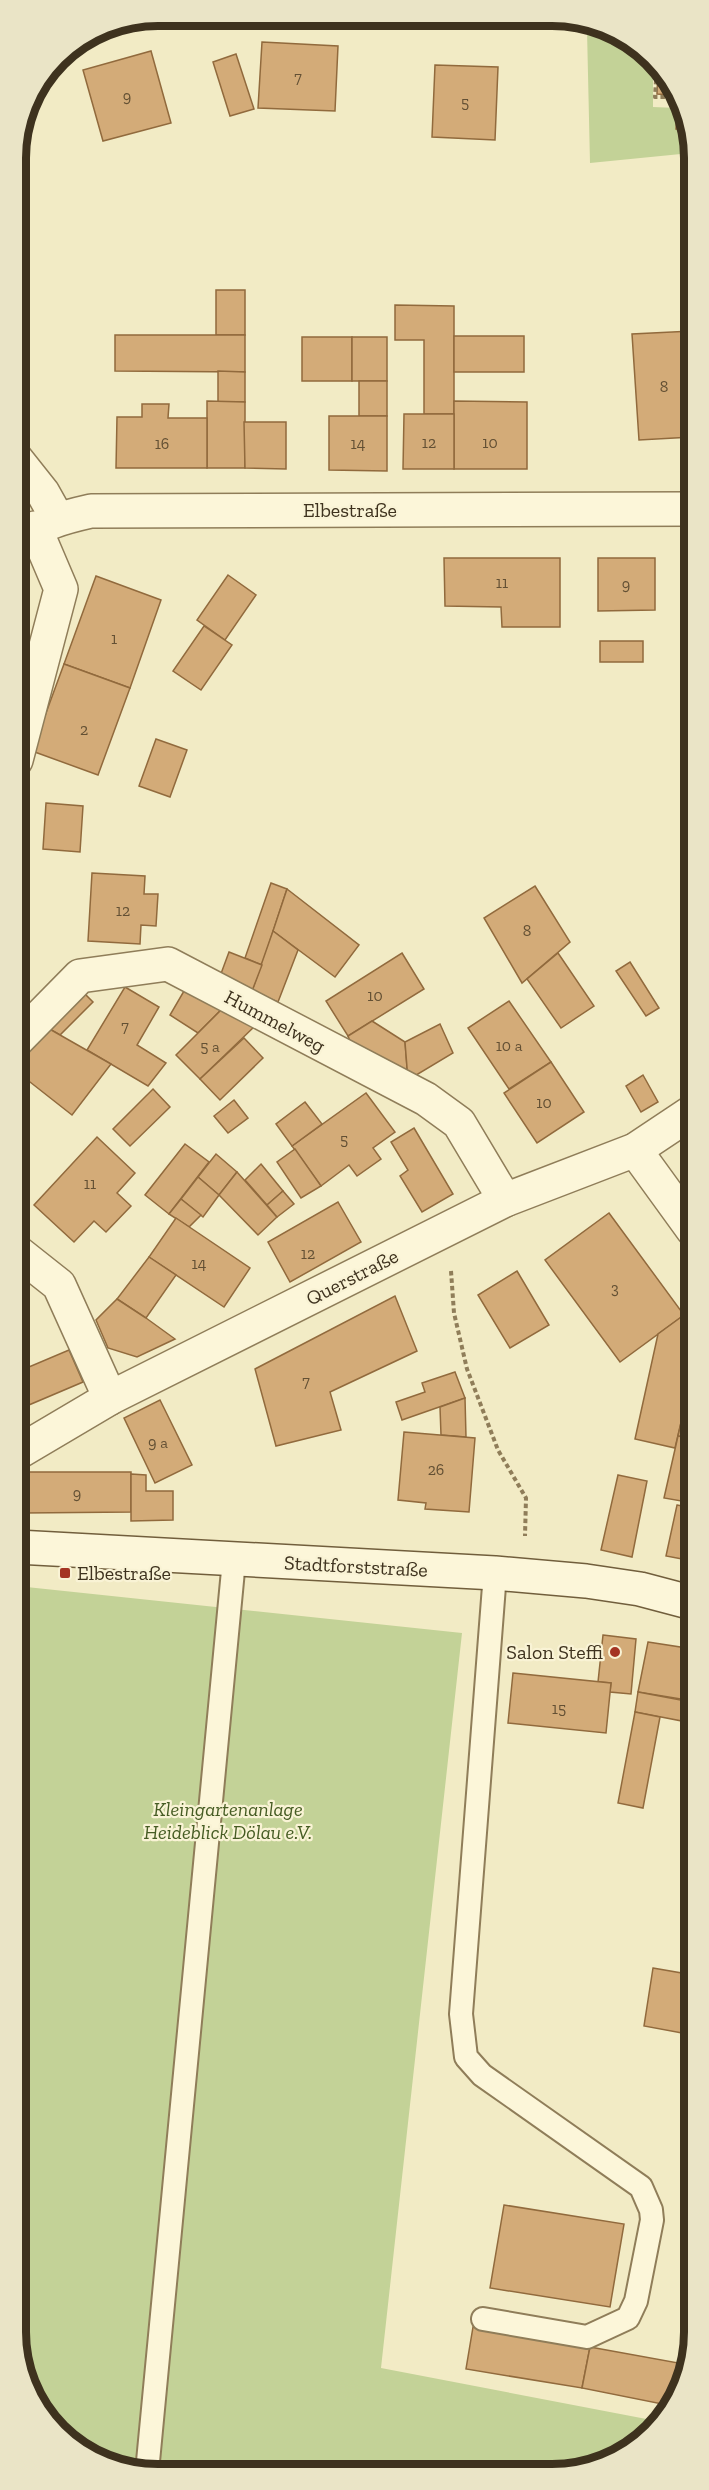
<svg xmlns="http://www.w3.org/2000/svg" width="709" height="2490" font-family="'Zilla Slab',serif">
  <rect width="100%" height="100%" fill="#f2ebc5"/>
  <g fill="#c3d297">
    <polygon points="596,26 653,57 653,107 677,108 676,129 691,130 691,153 590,163 587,30"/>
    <polygon points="17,1586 462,1633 381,2368 662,2422 623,2456 579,2472 129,2472 56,2433 18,2360"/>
  </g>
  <g fill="#d3ab78" stroke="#916a3d" stroke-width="1.5">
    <polygon points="262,42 338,46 335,111 258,108"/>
    <polygon points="151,51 171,123 103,141 83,70"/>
    <polygon points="236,54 254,109 230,116 213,62"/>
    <polygon points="435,65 498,67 495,140 432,137"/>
    <polygon points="658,68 673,95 657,94"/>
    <polygon points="677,108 680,108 691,130 676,129"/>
    <rect x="216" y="290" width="29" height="45"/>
    <polygon points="395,305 454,306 454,414 424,414 424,340 395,340"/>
    <polygon points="692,331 692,437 639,440 632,334"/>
    <polygon points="115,335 245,335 245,372 115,371"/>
    <rect x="454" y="336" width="70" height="36"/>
    <rect x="302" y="337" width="50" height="44"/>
    <rect x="352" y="337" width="35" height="44"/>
    <polygon points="218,371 245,372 245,402 218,402"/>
    <rect x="359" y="381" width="28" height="35"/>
    <polygon points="207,401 245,402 245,468 207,468"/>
    <polygon points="454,401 527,402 527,469 454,469"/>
    <polygon points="142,404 169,404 168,418 207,418 207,468 116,468 117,417 142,417"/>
    <polygon points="404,414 454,414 454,469 403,469"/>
    <polygon points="329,416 387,416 387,471 329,470"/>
    <polygon points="244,422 286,422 286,469 245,468"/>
    <polygon points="444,558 560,558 560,627 502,627 501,607 445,606"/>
    <polygon points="598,558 655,558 655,610 598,611"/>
    <polygon points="228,575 256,595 225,640 197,620"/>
    <polygon points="96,576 161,600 130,688 64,664"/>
    <polygon points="204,626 232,645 201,690 173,671"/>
    <rect x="600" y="641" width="43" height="21"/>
    <polygon points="64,664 130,688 98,775 32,751"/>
    <polygon points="156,739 187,750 170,797 139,786"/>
    <polygon points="46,803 83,806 80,852 43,849"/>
    <polygon points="16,870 23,870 22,907 27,907 26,929 19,928 18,949 16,949"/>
    <polygon points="92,873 145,876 144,894 158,894 156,926 141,925 140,944 88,941"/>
    <polygon points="271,883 287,889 262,965 245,958"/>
    <polygon points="535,886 570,942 522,983 484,918"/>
    <polygon points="287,889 359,945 335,977 273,931"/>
    <polygon points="273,931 298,950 278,1002 252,991"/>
    <polygon points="229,952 262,965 252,991 219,979"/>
    <polygon points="402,953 424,989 348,1036 326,1001"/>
    <polygon points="558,953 594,1006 561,1028 527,979"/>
    <polygon points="630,962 659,1008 646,1016 616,971"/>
    <polygon points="125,987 159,1007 137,1045 166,1063 148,1086 87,1050"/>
    <polygon points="82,991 93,1002 60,1035 46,1027"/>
    <polygon points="184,991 223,1008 198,1033 170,1015"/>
    <polygon points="509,1001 551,1062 509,1089 468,1028"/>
    <polygon points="223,1008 258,1023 200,1079 176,1055"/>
    <polygon points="372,1021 405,1042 408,1080 353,1049 348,1036"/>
    <polygon points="440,1024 453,1053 408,1080 405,1042"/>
    <polygon points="46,1027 111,1064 72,1115 16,1071 16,1065"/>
    <polygon points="244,1038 263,1058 220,1100 200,1079"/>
    <polygon points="551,1062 584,1112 537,1143 504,1093"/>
    <polygon points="643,1075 658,1102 641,1112 626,1086"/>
    <polygon points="153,1089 170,1107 130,1146 113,1129"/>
    <polygon points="366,1093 395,1132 373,1148 381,1159 357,1176 349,1165 321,1186 292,1146"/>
    <polygon points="234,1100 248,1118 228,1133 214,1116"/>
    <polygon points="305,1102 322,1124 292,1146 276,1124"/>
    <polygon points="414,1128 453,1194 422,1212 400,1176 408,1170 391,1142"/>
    <polygon points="97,1137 135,1173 117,1193 131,1206 106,1232 94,1221 74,1242 34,1205"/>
    <polygon points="185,1144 209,1162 169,1214 145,1195"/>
    <polygon points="295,1149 321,1186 301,1198 277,1162"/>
    <polygon points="216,1154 237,1172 219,1195 198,1177"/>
    <polygon points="261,1164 283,1191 267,1205 245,1180"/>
    <polygon points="237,1172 277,1217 258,1235 219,1195"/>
    <polygon points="198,1177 219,1195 203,1217 181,1199"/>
    <polygon points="283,1191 294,1204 277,1217 267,1205"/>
    <polygon points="181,1199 201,1215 189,1227 169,1214"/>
    <polygon points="338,1202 361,1242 290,1282 268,1242"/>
    <polygon points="609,1213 684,1315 620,1362 545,1260"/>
    <polygon points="176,1218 250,1268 224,1307 149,1257"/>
    <polygon points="149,1257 176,1275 146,1318 117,1299"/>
    <polygon points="517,1271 549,1325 510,1348 478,1295"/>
    <polygon points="395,1296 417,1351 330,1392 341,1430 276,1446 255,1369"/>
    <polygon points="117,1299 146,1318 175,1339 137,1357 108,1348 96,1320"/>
    <polygon points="684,1315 693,1328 693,1371 675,1448 635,1439 658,1334"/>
    <polygon points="69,1350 83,1382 17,1410 17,1372"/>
    <polygon points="693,1371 693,1439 678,1436"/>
    <polygon points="455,1372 465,1398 402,1420 396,1402 425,1392 422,1383"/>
    <polygon points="465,1398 466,1437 441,1435 440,1407"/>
    <polygon points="160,1400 192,1465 155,1483 124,1418"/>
    <polygon points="404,1432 475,1438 469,1512 425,1509 426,1503 398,1500"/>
    <polygon points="678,1436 693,1439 693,1476 687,1502 664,1498"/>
    <polygon points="23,1472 131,1472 131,1512 24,1513"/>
    <polygon points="131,1474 146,1475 146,1491 173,1491 173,1520 131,1521"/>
    <polygon points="618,1475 647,1481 632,1557 601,1550"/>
    <polygon points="677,1505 693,1508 693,1561 666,1556"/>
    <polygon points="603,1635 636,1639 631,1694 610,1692 611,1683 598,1682"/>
    <polygon points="648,1642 693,1649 693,1701 638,1692"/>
    <polygon points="513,1673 611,1683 606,1733 508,1723"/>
    <polygon points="638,1692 686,1701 682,1721 635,1712"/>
    <polygon points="635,1712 660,1717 643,1808 618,1803"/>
    <polygon points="653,1968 693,1975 693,2035 644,2026"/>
    <polygon points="504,2205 624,2224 610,2307 490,2288"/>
    <polygon points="473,2327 590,2347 582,2388 466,2369"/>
    <polygon points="590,2347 684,2364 679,2393 672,2406 582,2388"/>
    <polygon points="684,2364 689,2364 683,2387 679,2393"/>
  </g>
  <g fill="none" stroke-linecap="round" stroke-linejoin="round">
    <g stroke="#8f7d59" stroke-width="26">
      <g id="service">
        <polyline points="483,2319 587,2337 628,2318 636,2301 652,2220 651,2210 641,2187 482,2075 466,2057 461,2014 495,1573"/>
        <polyline points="147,2472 234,1560"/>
      </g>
    </g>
    <g stroke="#8f7d59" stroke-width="36">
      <g id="minor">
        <polyline points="16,459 43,493 57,518"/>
        <path d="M16,543C42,523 60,518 91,511L692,509"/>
        <polyline points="16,760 61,589 35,528"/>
        <polyline points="16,1041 80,976 168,964 426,1099 459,1123 505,1200"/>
        <polyline points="635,1150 693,1230"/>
        <polyline points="16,1251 59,1285 110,1398"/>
        <polyline points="17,1453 110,1398 505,1200 635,1150 692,1112"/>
      </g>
    </g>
    <g stroke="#715e3c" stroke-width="36">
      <polyline id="secondary" points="17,1547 495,1573 586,1581 640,1589 693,1603"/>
    </g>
    <g stroke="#8f7d59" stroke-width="4" stroke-dasharray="4.5 3" stroke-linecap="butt">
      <polyline points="657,65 655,97 674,97"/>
      <polyline points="451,1271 454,1313 467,1369 498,1450 526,1498 525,1536"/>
    </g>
    <use href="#service" stroke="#fcf6d9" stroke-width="22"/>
    <use href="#minor" stroke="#fcf6d9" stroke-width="33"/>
    <use href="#secondary" stroke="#fcf6d9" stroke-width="33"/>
  </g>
  <g fill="#a43423" stroke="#f9f3d5" stroke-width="2">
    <rect x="59" y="1567" width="12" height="12" rx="3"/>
    <circle cx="615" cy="1652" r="6"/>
  </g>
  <g text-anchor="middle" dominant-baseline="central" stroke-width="4.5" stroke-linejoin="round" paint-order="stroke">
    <g font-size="16" fill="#635034">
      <text x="298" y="77">7</text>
      <text x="127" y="96">9</text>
      <text x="465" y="102">5</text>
      <text x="664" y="386">8</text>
      <text x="429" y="442">12</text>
      <text x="490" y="442">10</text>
      <text x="162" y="443">16</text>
      <text x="358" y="443">14</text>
      <text x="502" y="582">11</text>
      <text x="626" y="584">9</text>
      <text x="114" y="638">1</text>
      <text x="84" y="729">2</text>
      <text x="123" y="910">12</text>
      <text x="527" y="930">8</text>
      <text x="375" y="995">10</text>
      <text x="125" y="1026">7</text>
      <text x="509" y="1045">10 a</text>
      <text x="210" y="1046">5 a</text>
      <text x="544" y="1102">10</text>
      <text x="344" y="1139">5</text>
      <text x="90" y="1183">11</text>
      <text x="308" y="1253">12</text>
      <text x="199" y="1263">14</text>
      <text x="615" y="1288">3</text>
      <text x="306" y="1381">7</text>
      <text x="158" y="1442">9 a</text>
      <text x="436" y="1469">26</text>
      <text x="77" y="1493">9</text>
      <text x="559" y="1708">15</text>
    </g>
    <g font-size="20" fill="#3e321e" stroke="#f9f3d5">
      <text x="350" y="510">Elbestraße</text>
      <text transform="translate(275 1021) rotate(28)">Hummelweg</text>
      <text transform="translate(352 1277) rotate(-27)">Querstraße</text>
      <text transform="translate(356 1566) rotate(3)">Stadtforststraße</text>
    </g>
    <g font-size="20" fill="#3e321e" stroke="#f9f3d5" text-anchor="start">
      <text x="77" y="1573">Elbestraße</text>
      <text x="603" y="1652" text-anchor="end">Salon Steffi</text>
    </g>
    <g font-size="20" font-style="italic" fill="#465c23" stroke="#f9f3d5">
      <text x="228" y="1809">Kleingartenanlage<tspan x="228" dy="23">Heideblick Dölau e.V.</tspan></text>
    </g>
  </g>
  <path d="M0 0H709V2490H0ZM158 26H552A132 132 0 0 1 684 158V2332A132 132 0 0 1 552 2464H158A132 132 0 0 1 26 2332V158A132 132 0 0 1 158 26Z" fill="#eae4c6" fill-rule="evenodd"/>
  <path fill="none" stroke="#3e321e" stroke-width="8" d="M158 26H552A132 132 0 0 1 684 158V2332A132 132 0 0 1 552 2464H158A132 132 0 0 1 26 2332V158A132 132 0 0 1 158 26Z"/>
</svg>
